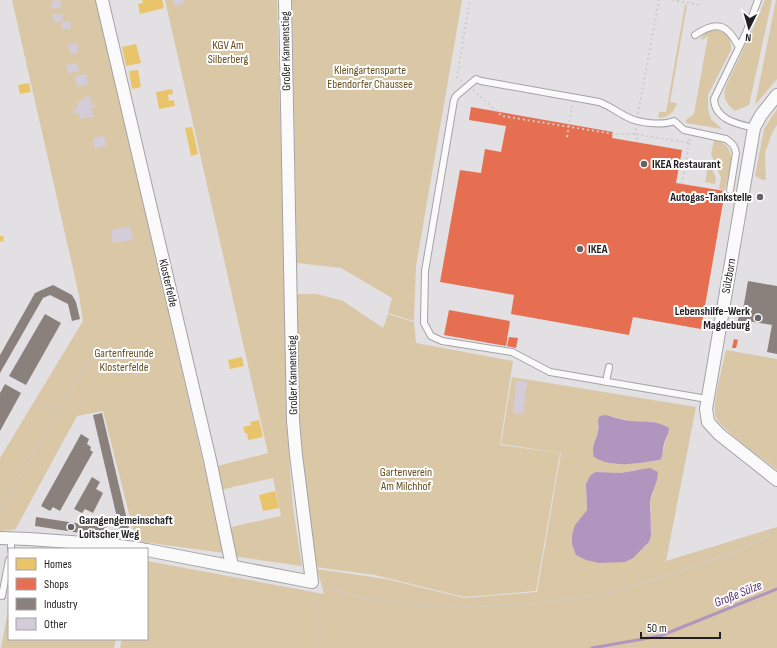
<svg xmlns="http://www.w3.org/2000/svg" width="777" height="648" font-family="'Sofia Sans Condensed',sans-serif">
  <rect width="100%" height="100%" fill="#e2e0e3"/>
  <g fill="#d9c7a6" fill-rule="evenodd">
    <polygon points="12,0 96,0 224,553 136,541 103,411 77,416 15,530 0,531 0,458 83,321 79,295"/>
    <polygon points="165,0 277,0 283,229 286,417 293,508 302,566 232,556 227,528 281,516 273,478 220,490 214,467 268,453"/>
    <polygon points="292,0 462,0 416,266 414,321 388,313 392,298 341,268 297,263"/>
    <path d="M765,0H772L749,105L735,111C726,103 723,99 725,88L752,31Z"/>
    <polygon points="776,0 777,0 777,79 755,105"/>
    <path d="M685,5H687L670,102L677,103C675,112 668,117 660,118L658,117L659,112H666Z"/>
    <path d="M713,30C726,30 732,38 731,50L708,95V109L711,119L722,129L686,123V120L694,114L708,36L702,40L701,38L705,33Z"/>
    <polygon points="777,109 777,125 772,133 765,153 766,180 762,180 755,176 764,129"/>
    <path d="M714,140C741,145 729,172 725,190L719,189L721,178L711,154Z"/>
    <polygon points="708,164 710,164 716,178 715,184 705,182"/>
    <polygon points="297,294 317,294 343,301 383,328 388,314 414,322 416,343 513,361 500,445 560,453 536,591 464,597 375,575 315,567 303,470 299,407"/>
    <path d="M726,350L777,359V470C765,460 717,427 715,415C713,401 723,365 726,350Z"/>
    <path d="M512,377L696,407L666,561L777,527V648H120L122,639H147V561L324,594L317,569L386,579L464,598L537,592L561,453L501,444ZM606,415L631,421L654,422L667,438C662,447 665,453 660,460L632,464H613L596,437L598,431V425ZM635,470L654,492L650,500L651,508L650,518L651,526L649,542L642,549L575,525L587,510L586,493L595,472L620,473Z"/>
    <polygon points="9,605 9,639 116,639 114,648 1,648"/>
  </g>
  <g fill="#b096bf">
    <path d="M606,415C614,417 622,420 631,421C644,422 657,420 669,428C668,436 666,437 664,444C662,450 664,455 660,460C638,463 614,469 594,457C591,445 596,442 598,431C600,425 596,421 600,416Z"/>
    <polygon points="650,468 658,472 657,480 650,500 651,535 649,542 633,558 625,562 599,563 586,560 576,555 572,544 572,535 575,525 587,510 586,484 590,476 595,472 620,473"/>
  </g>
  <g fill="#e9c46a">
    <polygon points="142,0 162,0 164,8 140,14 138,4 143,3"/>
    <polygon points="136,44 141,63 126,66 122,47"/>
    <polygon points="138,70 141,87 132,89 129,71"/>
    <polygon points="29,83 31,92 20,94 18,85"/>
    <polygon points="172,89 173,94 168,95 169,101 174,100 175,106 159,109 156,92"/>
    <polygon points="192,127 198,154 191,156 185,128"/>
    <polygon points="0,236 4,236 3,242 0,241"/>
    <polygon points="242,357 244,366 230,369 228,360"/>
    <polygon points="259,420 263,437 248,440 247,433 245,434 243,427 251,425 250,422"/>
    <polygon points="275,491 279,508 263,511 259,495"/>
  </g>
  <g fill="#e76f51">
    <polygon points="471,107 613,132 612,138 682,150 676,183 725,191 701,329 633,317 629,335 511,314 514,295 440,282 460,170 481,173 485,149 501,152 506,126 469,120"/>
    <polygon points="449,310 510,321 506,346 444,335"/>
    <polygon points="509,337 518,338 516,348 507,346"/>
    <polygon points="734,339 738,340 736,348 732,348"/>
  </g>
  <g fill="#8a817c">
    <polygon points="748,281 777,286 777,354 767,352 772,325 748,321 747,326 737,324 739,315 742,315"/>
    <polygon points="53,285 72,295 76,302 80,319 72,321 68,304 50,295 43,298 0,373 0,355 35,293"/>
    <polygon points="45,314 61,323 26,385 9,376"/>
    <polygon points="5,384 21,393 0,431 0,393"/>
    <polygon points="102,413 131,537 122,539 93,415"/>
    <polygon points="81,434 89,439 87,444 91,447 90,450 93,452 60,511 53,507 50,511 41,506"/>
    <polygon points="92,477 100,482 96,489 103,493 93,513 85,509 82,513 74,509"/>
    <polygon points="36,517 108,528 106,537 35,526"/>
  </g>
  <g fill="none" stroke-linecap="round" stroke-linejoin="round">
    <polyline stroke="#b096bf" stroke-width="3" points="592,648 660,636 777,589"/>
  </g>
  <g fill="#d4ccd9">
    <polygon points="60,0 61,8 52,9 51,1"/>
    <polygon points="173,0 183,0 183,4 175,6"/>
    <polygon points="62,13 63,21 54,23 52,15"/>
    <polygon points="70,21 71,28 63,30 61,23"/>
    <polygon points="77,43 79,52 70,54 68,44"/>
    <polygon points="77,63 79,71 68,73 66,65"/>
    <polygon points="86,74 88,85 77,87 75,76"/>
    <polygon points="90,96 92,105 95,105 96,108 92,108 94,117 80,119 79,113 74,115 73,109 78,108 77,101 84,100 83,97"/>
    <polygon points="104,136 106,146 95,148 93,138"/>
    <polygon points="130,226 133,240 113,243 111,230"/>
    <polygon points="516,381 527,382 523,414 513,413"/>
  </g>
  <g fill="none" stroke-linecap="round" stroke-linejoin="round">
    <g stroke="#a4a2a5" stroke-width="8">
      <g id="lane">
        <path d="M695,35C717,20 727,24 739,47"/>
        <path d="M754,128C738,124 715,120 714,99L746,33L758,0"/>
        <polyline points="606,382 609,367"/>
        <path d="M707,399L550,372L512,352L442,341L431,336L424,323L425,271L454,100L456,96L476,79L481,81L599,102C610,106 617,112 627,117C638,123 662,126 674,121L684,130L726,139C732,143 735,146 736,153L730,190"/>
        <polyline points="11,549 11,538"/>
        <polyline points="2,596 9,560"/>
      </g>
    </g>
    <g stroke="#a4a2a5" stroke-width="14">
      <g id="street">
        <polyline points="102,0 210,460 232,566"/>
        <polyline points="777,95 761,115 754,128 706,409 708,422 719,434 777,480"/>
        <polyline points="0,538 29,539 112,545 142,549"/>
        <polyline points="147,550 312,582 296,455 293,421 285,0"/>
      </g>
    </g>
    <g stroke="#cdccce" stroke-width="2" stroke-dasharray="2 3" stroke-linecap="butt">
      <polyline points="672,0 700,5"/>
      <polyline points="462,81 457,77 470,0"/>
      <polyline points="473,90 502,116 614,134 635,134 689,143 690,139"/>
      <polyline points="638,114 659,0"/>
      <polyline points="636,128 635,134 638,142"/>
      <polyline points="567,137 572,106"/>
      <polyline points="682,184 689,143"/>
      <polyline points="37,401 58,414"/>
      <polyline points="0,512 90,357"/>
      <polyline points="322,586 365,599 436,607 523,605 605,594 675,573 743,549 777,531"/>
      <path d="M314,592C320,611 321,629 318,648"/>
    </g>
    <use href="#lane" stroke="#fbfafb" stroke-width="6"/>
    <use href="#street" stroke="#fbfafb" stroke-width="12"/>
  </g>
  <g fill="#656365" stroke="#fff" stroke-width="1.5">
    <circle cx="644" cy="164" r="4"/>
    <circle cx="760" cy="197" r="4"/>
    <circle cx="580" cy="249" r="4"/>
    <circle cx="758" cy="318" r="4"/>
    <circle cx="71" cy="527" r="4"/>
  </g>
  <g text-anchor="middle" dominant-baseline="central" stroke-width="4" stroke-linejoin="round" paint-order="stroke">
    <g font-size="12" fill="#664f1f" stroke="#fff">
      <text x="228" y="45">KGV Am<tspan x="228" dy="14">Silberberg</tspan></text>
      <text x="370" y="70">Kleingartensparte<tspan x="370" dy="14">Ebendorfer Chaussee</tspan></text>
      <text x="124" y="353">Gartenfreunde<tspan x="124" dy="14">Klosterfelde</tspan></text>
      <text x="406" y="472">Gartenverein<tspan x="406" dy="14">Am Milchhof</tspan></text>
    </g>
    <g font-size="12" fill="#211f21" stroke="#fff">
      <text transform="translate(286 51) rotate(-91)">Großer Kannenstieg</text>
      <text transform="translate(729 276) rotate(-80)">Sülzborn</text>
      <text transform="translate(168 283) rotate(77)">Klosterfelde</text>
      <text transform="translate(293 375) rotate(-91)">Großer Kannenstieg</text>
    </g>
    <g font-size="12" font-weight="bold" fill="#211f21" stroke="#fff" text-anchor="start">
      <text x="652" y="164">IKEA Restaurant</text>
      <text x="752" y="197" text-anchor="end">Autogas-Tankstelle</text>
      <text x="588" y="249">IKEA</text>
      <text x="750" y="311" text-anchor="end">Lebenshilfe-Werk<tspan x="750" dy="14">Magdeburg</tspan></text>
      <text x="79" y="520">Garagengemeinschaft<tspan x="79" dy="14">Loitscher Weg</tspan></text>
    </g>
    <g font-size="13" font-style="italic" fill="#5b2d72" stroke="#fff">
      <text transform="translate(738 594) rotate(-22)">Große Sülze</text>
    </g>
  </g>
  <rect x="8" y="548" width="140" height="92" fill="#ffffff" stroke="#a6a5a6"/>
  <rect x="16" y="558" width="20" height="12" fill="#e9c46a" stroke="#a6a5a6"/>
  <text x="44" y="568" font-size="12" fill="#211f21">Homes</text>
  <rect x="16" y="578" width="20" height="12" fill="#e76f51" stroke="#a6a5a6"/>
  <text x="44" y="588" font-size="12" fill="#211f21">Shops</text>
  <rect x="16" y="598" width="20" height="12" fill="#8a817c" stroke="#a6a5a6"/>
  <text x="44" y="608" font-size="12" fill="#211f21">Industry</text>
  <rect x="16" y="618" width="20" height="12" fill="#d4ccd9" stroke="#a6a5a6"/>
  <text x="44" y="628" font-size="12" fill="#211f21">Other</text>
  <g transform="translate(749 28) rotate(185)" stroke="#ffffff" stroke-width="3" paint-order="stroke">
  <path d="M0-3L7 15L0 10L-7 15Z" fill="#211f21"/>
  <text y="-6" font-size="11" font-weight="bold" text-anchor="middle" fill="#211f21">N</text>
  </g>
  <path d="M641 632v6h79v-6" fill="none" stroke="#211f21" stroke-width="2"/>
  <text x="647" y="632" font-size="12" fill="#211f21" stroke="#ffffff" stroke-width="3" paint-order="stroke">50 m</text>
</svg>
